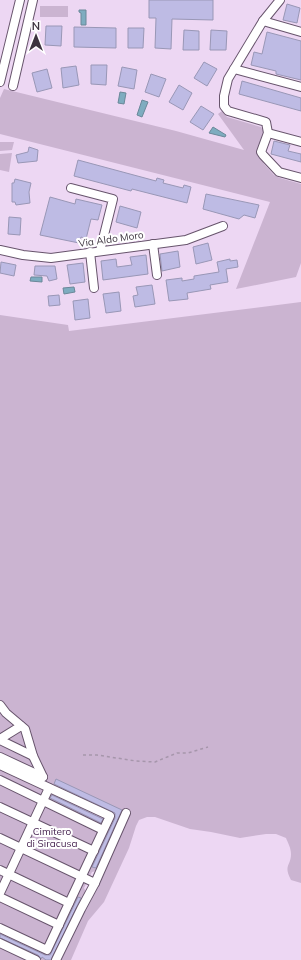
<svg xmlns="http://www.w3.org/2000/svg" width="301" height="960" font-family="Mulish,sans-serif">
  <rect width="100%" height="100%" fill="#edd7f3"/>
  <g fill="#cbb4d1">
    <rect x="40" y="6" width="28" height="11"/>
    <polygon points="4,89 176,131 244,150 218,114 222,111 227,117 261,127 264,132 258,147 259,155 264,164 274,175 280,178 301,184 301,263 296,277 236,289 270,202 0,134 0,98"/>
    <polygon points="0,142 14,142 12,150 0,151"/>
    <polygon points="12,153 9,172 0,170 0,154"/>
    <path d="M301,302V883L291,880C283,865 291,866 291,854C291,848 288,843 286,838L276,834H266L240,838L211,832L190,829L155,817H147L139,820L136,826L129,848L104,902L88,921L71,960H58L96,871L92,872L84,888L86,892L53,960H0V315L68,325L69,331Z"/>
  </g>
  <g fill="#7eacc0" stroke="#6a8899">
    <polygon points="79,10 86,10 86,25 81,25 81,13 79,12"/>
    <polygon points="120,92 126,93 124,104 118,103"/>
    <polygon points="142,100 148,102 142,117 137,115"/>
    <polygon points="213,127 226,135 225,137 209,133"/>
    <polygon points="31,277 42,277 42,282 30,281"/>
    <polygon points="74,287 75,292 64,294 63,288"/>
  </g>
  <g fill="#bebbe4" stroke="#9997b6">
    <polygon points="149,0 213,0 213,20 172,19 171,49 155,48 156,18 149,18"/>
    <polygon points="287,4 300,8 297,23 283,20"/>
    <polygon points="46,26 62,26 61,46 45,45"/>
    <polygon points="74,27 116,28 116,48 74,47"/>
    <polygon points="128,28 144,28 143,48 128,48"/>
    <polygon points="184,30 199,31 199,50 183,50"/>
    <polygon points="211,30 227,31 226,50 210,50"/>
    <polygon points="267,32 301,41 301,80 276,74 276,71 251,65 254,52 262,54"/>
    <polygon points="204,62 217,69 207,86 194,78"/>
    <polygon points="91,65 107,65 106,85 91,84"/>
    <polygon points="76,66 79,85 63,88 61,68"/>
    <polygon points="122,67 137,70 134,89 118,86"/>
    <polygon points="47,69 52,88 37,92 32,73"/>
    <polygon points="151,74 166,79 159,97 145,92"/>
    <polygon points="242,81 301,98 301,111 239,94"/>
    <polygon points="179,85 192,93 183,110 169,102"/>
    <polygon points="201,106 214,114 203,130 190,122"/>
    <polygon points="274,141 290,145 288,151 301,154 301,162 271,154"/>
    <polygon points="29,147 38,150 37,161 18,163 16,155 28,152"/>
    <polygon points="78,160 156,181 157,178 164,180 163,183 183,188 184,185 191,187 187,203 132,189 131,191 74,176"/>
    <polygon points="15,179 31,183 29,192 30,203 16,205 15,202 12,202 12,183 14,183"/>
    <polygon points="206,194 259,205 255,218 244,215 239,219 203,209"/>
    <polygon points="50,197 75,204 76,199 102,205 98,220 91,219 86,239 81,237 79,243 40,235"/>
    <polygon points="120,206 141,212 137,228 116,222"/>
    <polygon points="9,217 21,218 20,235 8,234"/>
    <polygon points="208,243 212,260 196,264 193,247"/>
    <polygon points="178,251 180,267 162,271 160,254"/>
    <polygon points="146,255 148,274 103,280 101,261 116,259 117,267 132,265 130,257"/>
    <polygon points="230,259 230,261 237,260 238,267 226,269 228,282 210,285 211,289 187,293 188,299 169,301 166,280 182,278 182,281 194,279 194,276 219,272 217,262"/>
    <polygon points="1,262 16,265 14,276 0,273"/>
    <polygon points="83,263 85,282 70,284 67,265"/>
    <polygon points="35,266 55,266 57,279 49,281 47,276 34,275"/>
    <polygon points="152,285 155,304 135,307 133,296 138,295 136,287"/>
    <polygon points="119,292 121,311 106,313 103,294"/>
    <polygon points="59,295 60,305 49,306 48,296"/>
    <polygon points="88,299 90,318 75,320 73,301"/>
    <polygon points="56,779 122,810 96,868 92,867 115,818 115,813 54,784"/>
    <polygon points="52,795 103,819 101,823 50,798"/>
    <polygon points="78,897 81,898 51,960 46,960 42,957 41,959 38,955 0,938 0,934 45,955 50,955"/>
  </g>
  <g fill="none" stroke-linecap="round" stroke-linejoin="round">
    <g stroke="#67546c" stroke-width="10">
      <g id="minor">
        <polyline points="280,0 263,21 228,79 224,96 224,106 228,111 266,122 268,133 261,152 263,155 279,172 301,178"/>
        <polyline points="263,21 301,32"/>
        <polyline points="234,69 301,87"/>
        <polyline points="0,82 20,0"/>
        <polyline points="13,86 33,0"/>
        <polyline points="268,133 301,142"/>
        <polyline points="71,188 113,199 100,251"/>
        <polyline points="153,244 157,275"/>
        <polyline points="0,250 23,255 51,258 186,240 223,226"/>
        <polyline points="90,252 94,288"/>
        <polyline points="0,705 6,713 25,729 33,756 43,777"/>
        <polyline points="0,739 21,726"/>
        <polyline points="0,740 33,756"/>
        <polyline points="0,757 43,777"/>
        <polyline points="0,765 110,816 47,950 0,928"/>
        <polyline points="0,780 103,830"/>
        <polyline points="0,807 94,851"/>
        <polyline points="0,838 95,883"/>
        <polyline points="0,870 69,903"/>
        <polyline points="0,893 49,788"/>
        <polyline points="0,897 59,925"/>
        <polyline points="0,943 36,960"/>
        <polyline points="56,960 81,909 95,883 126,813"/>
      </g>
    </g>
    <polyline stroke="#a696ab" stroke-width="1.5" stroke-dasharray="3 3" stroke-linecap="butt" points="83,755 97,755 136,761 155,762 177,753 188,753 208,747"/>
    <use href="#minor" stroke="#fff" stroke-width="8"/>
  </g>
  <g text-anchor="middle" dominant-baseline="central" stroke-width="4" stroke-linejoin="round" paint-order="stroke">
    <g font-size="10" fill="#3d343f" stroke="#fff">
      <text transform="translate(111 239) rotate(-8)">Via Aldo Moro</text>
    </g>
    <g font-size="10" fill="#472451" stroke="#fff">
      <text x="52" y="831">Cimitero<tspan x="52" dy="12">di Siracusa</tspan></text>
    </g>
  </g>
  <g transform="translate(36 36)" stroke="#ffffff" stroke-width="3" paint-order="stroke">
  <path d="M0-3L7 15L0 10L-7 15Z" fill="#3d343f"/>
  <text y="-6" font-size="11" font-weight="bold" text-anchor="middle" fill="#3d343f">N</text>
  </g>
</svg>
